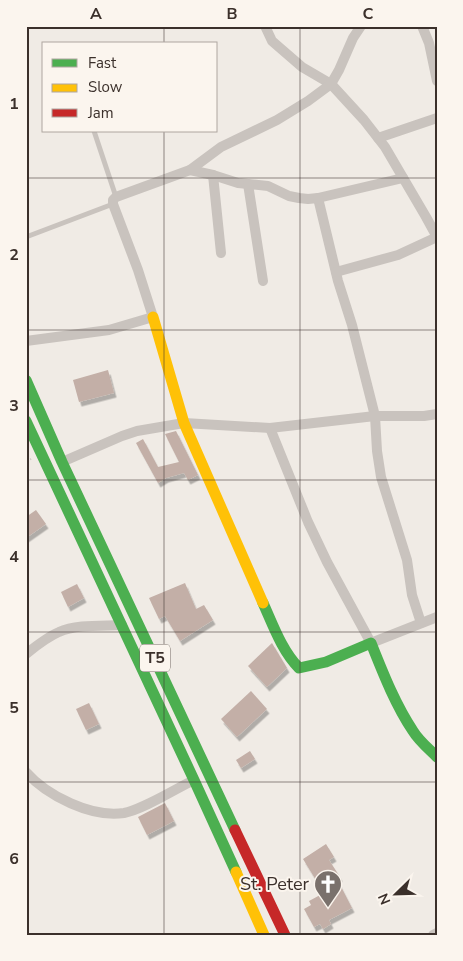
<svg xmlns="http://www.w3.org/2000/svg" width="463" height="961" font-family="'Nunito Sans',sans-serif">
  <defs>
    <filter id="shadow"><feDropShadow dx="2.5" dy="4.5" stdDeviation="0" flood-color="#0004"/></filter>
  </defs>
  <rect width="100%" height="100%" fill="#f0ebe5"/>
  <g fill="#c3afa7" filter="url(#shadow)">
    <polygon points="108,370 114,393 79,402 73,380"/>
    <polygon points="176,431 198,475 188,480 184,473 166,478 158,483 136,443 143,439 158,467 179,462 165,434"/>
    <polygon points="36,510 46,524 26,538 26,517"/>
    <polygon points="185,583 196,609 204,605 213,620 180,641 165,616 159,619 149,598"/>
    <polygon points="77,584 84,598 68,607 61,592"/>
    <polygon points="272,643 287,668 267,687 248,666"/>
    <polygon points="251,691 267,709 237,737 221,719"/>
    <polygon points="89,703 99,724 86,730 76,709"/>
    <polygon points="250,751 255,759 241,768 236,760"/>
    <polygon points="165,803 174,821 147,835 138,817"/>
    <polygon points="326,844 334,857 329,860 340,877 337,879 352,908 329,920 331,924 323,929 320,924 314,927 304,909 311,905 309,901 322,894 314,882 316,880 303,859"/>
  </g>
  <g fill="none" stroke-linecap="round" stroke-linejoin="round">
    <polyline stroke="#c2bbb6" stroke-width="2" stroke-dasharray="2.5 2.5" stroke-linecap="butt" points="26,462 31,459"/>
    <g stroke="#c9c3be" stroke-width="5">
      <polyline points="94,131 116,197"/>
      <polyline points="26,237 113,204"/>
    </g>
    <g stroke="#c9c3be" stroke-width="10">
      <polyline points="265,26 272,41 302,67 331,84 364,120 385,147 426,217 437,237"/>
      <polyline points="422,26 429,43 437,81"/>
      <polyline points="378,138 437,118"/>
      <polyline points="190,170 213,175 238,183 268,186 289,196 299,198 308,199 318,198 403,178"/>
      <polyline points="213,175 221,253"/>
      <polyline points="248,184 263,281"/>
      <polyline points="318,198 338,281 352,325 375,416 377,451 381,477 407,560 412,595 421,623"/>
      <polyline points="336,272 398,255 437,237"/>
      <polyline points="26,341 109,330 153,317 138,270 113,204 113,200 116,197 190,170 221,147 277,120 308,101 331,84 339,70 353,38 361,26"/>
      <polyline points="270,428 308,522 327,562 371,643 437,617"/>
      <polyline points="62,462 122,436 137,431 184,423 270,428 375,416 424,416 437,414"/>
      <path d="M26,654C36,646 47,637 59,632C76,624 103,626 122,625"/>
      <path d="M26,772C47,796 92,818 124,813C144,809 175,789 194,780"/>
      <polyline points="433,935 437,933"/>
    </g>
    <g stroke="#4caf50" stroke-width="11">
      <polyline points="26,380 62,462 235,830"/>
      <polyline points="26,421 194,780 236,872"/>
      <path d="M263,603C273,625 282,651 299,668L326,662L371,643C383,673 395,704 413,731C419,741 429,749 437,757"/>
    </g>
    <g stroke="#ffc107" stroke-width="11">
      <polyline points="153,317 184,423 263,603"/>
      <polyline points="236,872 264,935"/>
    </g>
    <polyline stroke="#c62828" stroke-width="11" points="235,830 285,935"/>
  </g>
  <path fill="none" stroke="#3b302b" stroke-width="1" stroke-opacity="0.55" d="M164,26V44M300,26V935M164,131V935M26,178H437M26,330H437M26,480H437M26,632H437M26,782H437"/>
  <defs>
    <g id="church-pin" transform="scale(1.4375)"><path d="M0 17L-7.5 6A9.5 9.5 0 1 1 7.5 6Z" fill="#7a716c" stroke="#fbf5ee"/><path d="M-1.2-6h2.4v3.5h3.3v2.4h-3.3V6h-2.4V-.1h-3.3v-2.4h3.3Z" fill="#fff"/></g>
  </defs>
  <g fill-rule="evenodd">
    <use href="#church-pin" x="328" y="884"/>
  </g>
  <g text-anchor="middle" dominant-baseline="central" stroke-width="4" stroke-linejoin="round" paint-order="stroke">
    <rect fill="#fbf5ee" stroke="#756b66" stroke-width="1" x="140" y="644.5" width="30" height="27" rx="4"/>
    <g font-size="16" font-weight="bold" fill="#3b302b">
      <text x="155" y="658">T5</text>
    </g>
    <g font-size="18" fill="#3b302b" stroke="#fbf5ee" text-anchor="end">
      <text x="309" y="884">St. Peter</text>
    </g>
  </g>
  <rect width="463" height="961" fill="none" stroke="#fbf5ee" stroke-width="55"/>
  <rect x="42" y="42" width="175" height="90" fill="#fbf5ee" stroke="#aea6a0"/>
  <rect x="52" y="59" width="25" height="8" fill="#4caf50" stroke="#aea6a0"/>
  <text x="88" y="68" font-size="15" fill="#3b302b">Fast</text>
  <rect x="52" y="84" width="25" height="8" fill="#ffc107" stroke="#aea6a0"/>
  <text x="88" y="92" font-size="15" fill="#3b302b">Slow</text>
  <rect x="52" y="109" width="25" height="8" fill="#c62828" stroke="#aea6a0"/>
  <text x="88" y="118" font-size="15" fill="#3b302b">Jam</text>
  <g transform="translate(396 894) rotate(247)" stroke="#fbf5ee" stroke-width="4" paint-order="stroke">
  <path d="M0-4L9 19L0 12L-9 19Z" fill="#3b302b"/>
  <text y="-8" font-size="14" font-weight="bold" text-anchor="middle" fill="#3b302b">N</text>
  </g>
  <rect x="28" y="28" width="408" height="906" fill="none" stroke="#3b302b" stroke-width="2"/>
  <g font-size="16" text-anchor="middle" font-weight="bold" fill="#3b302b">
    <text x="96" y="19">A</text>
    <text x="232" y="19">B</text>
    <text x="368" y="19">C</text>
    <text x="14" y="109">1</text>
    <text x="14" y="260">2</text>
    <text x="14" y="411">3</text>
    <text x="14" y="562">4</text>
    <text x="14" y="713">5</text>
    <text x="14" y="864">6</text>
  </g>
</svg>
